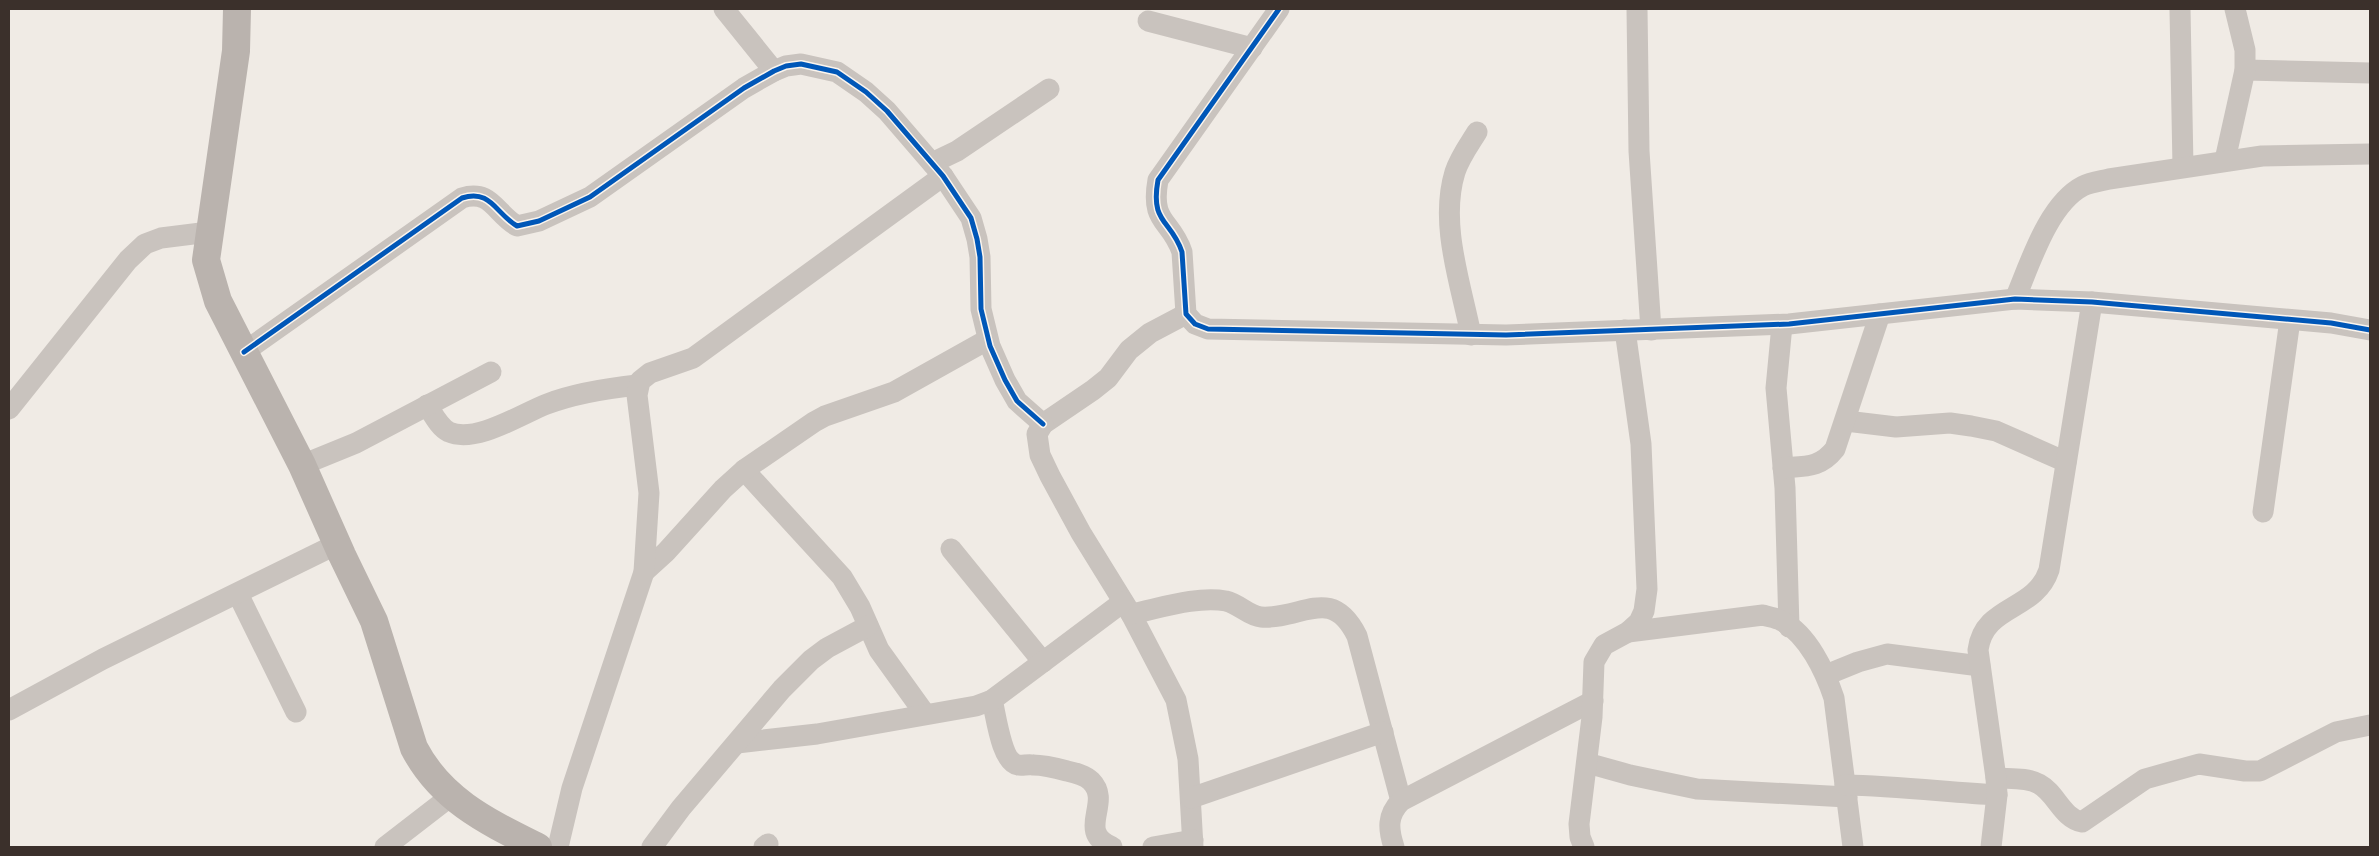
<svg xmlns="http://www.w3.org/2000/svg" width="2379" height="856" font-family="'Space Grotesk',sans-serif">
  <rect width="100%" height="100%" fill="#f0ebe5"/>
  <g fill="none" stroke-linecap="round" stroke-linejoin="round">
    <g stroke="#c9c3be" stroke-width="21">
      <polyline points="724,9 774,71"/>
      <path d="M1279,9L1158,180C1150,224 1171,219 1182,252L1186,314L1195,324L1208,329L1506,335L1789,324L2015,299L2092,302L2331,323L2370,330"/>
      <polyline points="1637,9 1639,151 1651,330"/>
      <polyline points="2180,9 2183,167"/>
      <polyline points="1148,21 1252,48"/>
      <polyline points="2245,70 2370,73"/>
      <polyline points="2225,160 2245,70 2245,50 2235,9"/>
      <polyline points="932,163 957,151 1049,89"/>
      <path d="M2015,299C2030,264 2048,204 2083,186C2091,182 2101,181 2109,179L2262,156L2370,154"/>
      <polyline points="1186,314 1150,333 1129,350 1108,378 1093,390 1043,424 1037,434 1040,455 1050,476 1081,533 1131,614 1176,700 1188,759 1193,847"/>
      <polyline points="1782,325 1776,388 1785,488 1789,627"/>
      <path d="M1471,335C1461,284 1439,224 1455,172C1460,157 1469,145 1477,132"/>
      <path d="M244,352L462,198C491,189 495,213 517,226L539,221L590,197L744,88L774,71L786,66L801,64L837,72L866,92L887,111L943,176L971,218L977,239L980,257L981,309L990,346L1005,380L1017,401L1043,424"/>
      <path d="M427,405C433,414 439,427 449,432C476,444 523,413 547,404C573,394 610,388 637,385"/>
      <polyline points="9,409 128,260 145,244 161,238 209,232"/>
      <polyline points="1846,421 1896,427 1950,423 1971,426 1996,431 2066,462"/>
      <polyline points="302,465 356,443 491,372"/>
      <path d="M1783,468C1806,466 1820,468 1835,449L1880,314"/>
      <polyline points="744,470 842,577 860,607 879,650 925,714"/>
      <polyline points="2263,512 2290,320"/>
      <polyline points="951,549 1043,662"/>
      <polyline points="644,572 666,552 723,489 744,470 814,422 825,416 894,392 987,340"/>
      <polyline points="238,594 296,712"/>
      <path d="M1131,614C1161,608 1196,596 1226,601C1239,604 1249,616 1261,617C1302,620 1331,584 1357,636L1401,801"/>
      <path d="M1628,632L1763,615C1769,617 1777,618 1782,621C1808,635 1825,671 1834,698L1853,847"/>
      <polyline points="1826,675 1858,662 1887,654 1980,666"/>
      <path d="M992,700C996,714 1001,762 1018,765C1022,766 1028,764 1033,765C1044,765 1056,768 1067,771C1076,773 1085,775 1091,781C1113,803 1075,831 1112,847"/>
      <polyline points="9,710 103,659 337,544"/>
      <polyline points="737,743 817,734 976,706 992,700 1123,602"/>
      <polyline points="1587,763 1630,775 1697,789 1847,797"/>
      <path d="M1996,778C2010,779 2027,777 2039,784C2056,793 2062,818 2082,822L2145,779L2199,764L2245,771H2260L2336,732L2370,725"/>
      <path d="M1845,785C1896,786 1946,792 1997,795"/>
      <polyline points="1191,798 1383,732"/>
      <polyline points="385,847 451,796"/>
      <polyline points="558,847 572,788 644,572 649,493 637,395 640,381 650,373 693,358 943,176"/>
      <polyline points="652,847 681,808 782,689 811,660 827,648 868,626"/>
      <polyline points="764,847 768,844"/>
      <polyline points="1153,847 1193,840"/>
      <path d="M1394,847C1388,829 1387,815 1401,801L1593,701"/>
      <polyline points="1584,847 1580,837 1579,824 1592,717 1594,662 1604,645 1628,632 1639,622 1644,611 1647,589 1641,444 1625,330"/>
      <path d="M1991,847L1997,795L1996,778L1978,650C1984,604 2035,612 2049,570L2092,302"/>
    </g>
    <path stroke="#bab3ae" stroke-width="28" d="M237,9L236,51L206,260L218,301L302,465L342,555L374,621L414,748C441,800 488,822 538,847"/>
    <g stroke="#fbf5ee" stroke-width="8">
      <g id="cycleway">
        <path d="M1279,9L1158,180C1150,224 1171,219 1182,252L1186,314L1195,324L1208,329L1506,335L1789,324L2015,299L2092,302L2331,323L2370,330"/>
        <path d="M244,352L462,198C491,189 495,213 517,226L539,221L590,197L744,88L774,71L786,66L801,64L837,72L866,92L887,111L943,176L971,218L977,239L980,257L981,309L990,346L1005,380L1017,401L1043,424"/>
      </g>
    </g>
    <use href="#cycleway" stroke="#0057b8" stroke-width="5"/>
  </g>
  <rect width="2379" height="856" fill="none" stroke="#3b302b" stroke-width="20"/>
</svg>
